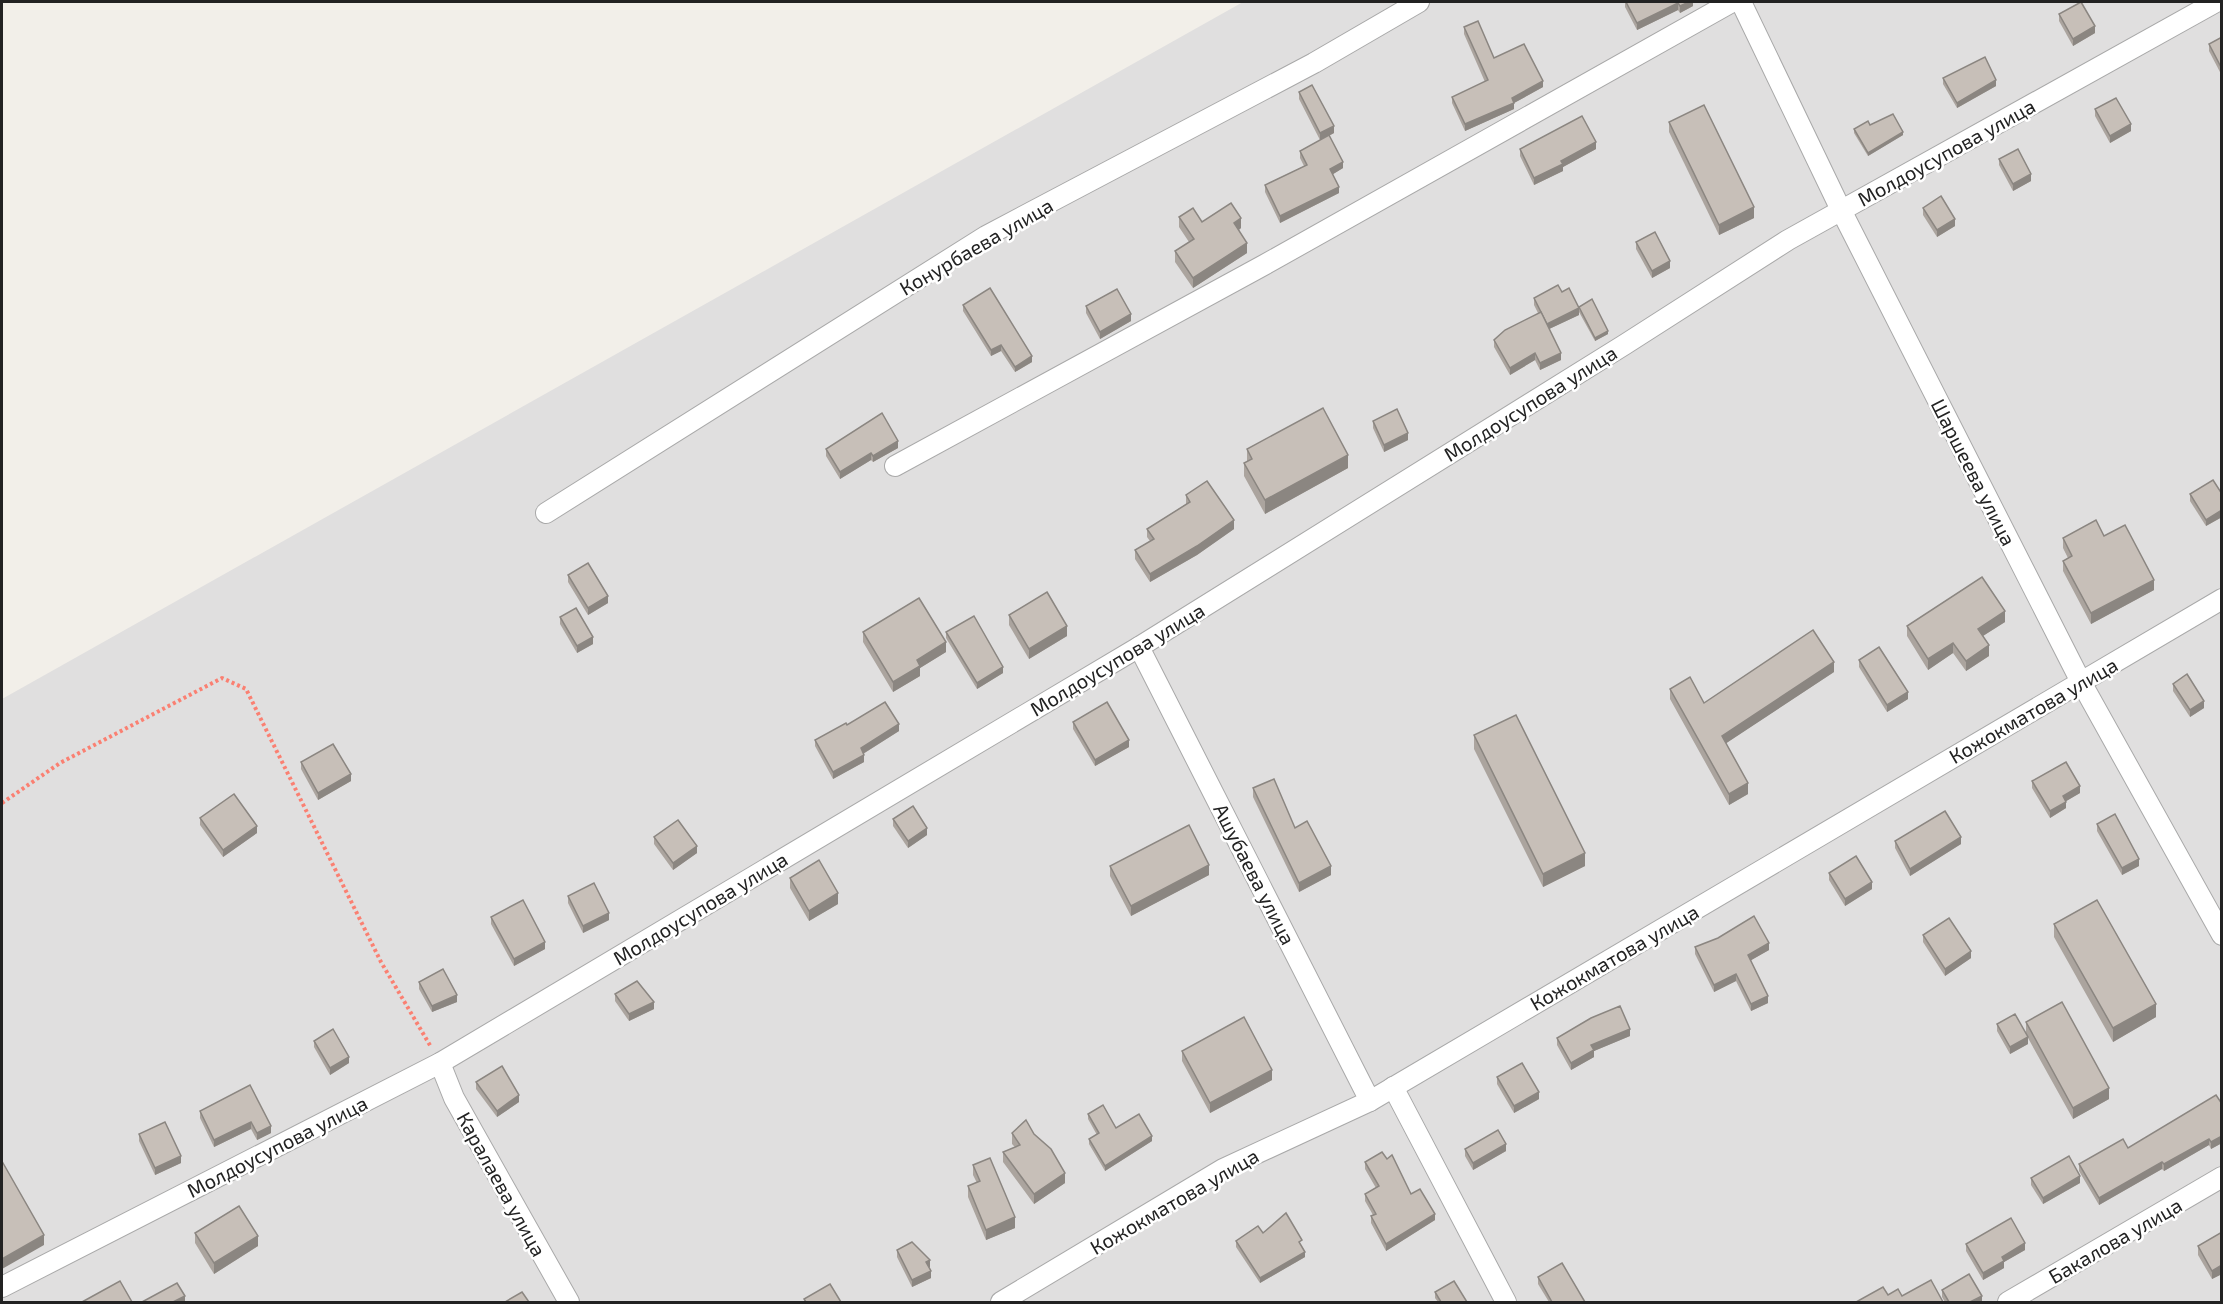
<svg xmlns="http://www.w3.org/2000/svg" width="2223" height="1304" font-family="'Exo 2',sans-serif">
  <rect width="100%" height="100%" fill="#f2efe9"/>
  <polygon fill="#e0dfdf" points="1243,2 2221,2 2221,1302 2,1302 2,699"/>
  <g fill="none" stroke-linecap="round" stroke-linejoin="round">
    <g stroke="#a9a9a9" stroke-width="22">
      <g id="street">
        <polyline points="1741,2 1841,210 2081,682 2222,935"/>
        <polyline points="895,466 1264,265 1732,2"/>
        <polyline points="546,513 986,236 1314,63 1419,2"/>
        <polyline points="1139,647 1370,1101"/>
        <polyline points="440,1063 454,1098 569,1302"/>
        <polyline points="1393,1087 1506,1302"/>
        <polyline points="2,1287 440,1063 1139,647 1624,345 1788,240 2216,2"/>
        <polyline points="1001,1302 1223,1169 1370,1101 2222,599"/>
        <polyline points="2008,1302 2222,1177"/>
      </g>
    </g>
    <polyline stroke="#fa8072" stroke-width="4" stroke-dasharray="3 3" stroke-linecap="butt" points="2,803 60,763 222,678 246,689 381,962 431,1047"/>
    <use href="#street" stroke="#fff" stroke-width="20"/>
  </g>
  <g fill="#aba49e">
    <polygon points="1625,2 1693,2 1693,6 1680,13 1678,10 1637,30 1625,7"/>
    <polygon points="2059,14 2095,33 2073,46 2059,21"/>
    <polygon points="1464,27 1494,58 1543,87 1514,103 1514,109 1465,131 1452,103 1452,97 1485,82 1464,34"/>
    <polygon points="2222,37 2221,74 2209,51 2209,44"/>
    <polygon points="1943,78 1996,86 1957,108 1943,84"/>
    <polygon points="1299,92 1334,133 1329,136 1343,168 1333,174 1339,193 1280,223 1265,192 1265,185 1304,166 1300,158 1300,151 1320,140 1299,99"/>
    <polygon points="2095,109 2131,131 2110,143 2095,116"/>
    <polygon points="1669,122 1754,218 1719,235 1669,132"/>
    <polygon points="1870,125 1903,135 1868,156 1854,133 1854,129"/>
    <polygon points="1520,149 1596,149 1563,167 1563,171 1534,185 1520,156"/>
    <polygon points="1999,159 2031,181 2013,191 1999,165"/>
    <polygon points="1923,208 1955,226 1937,237 1923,215"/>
    <polygon points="1179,217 1241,228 1239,230 1247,253 1193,288 1175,262 1175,251 1189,242 1179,227"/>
    <polygon points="1636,242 1670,268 1652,278 1636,249"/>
    <polygon points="1562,292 1608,334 1595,341 1579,312 1579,315 1549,329 1561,360 1540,370 1535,360 1510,375 1494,347 1494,340 1538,313 1534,305 1534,298"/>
    <polygon points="963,305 1032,362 1015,372 1001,351 991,356 963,311"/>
    <polygon points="1086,306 1131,321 1100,339 1086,313"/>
    <polygon points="1373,421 1408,440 1384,452 1373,428"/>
    <polygon points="898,448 873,462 871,460 840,479 826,456 826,449"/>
    <polygon points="1247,449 1348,468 1265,514 1244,476 1244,463 1247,462"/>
    <polygon points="2190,494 2222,494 2222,517 2206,526 2190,501"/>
    <polygon points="1186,495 1234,529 1197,555 1150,582 1135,559 1135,550 1150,541 1147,537 1147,529 1186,504"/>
    <polygon points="2104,536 2154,590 2091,624 2063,571 2063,561 2068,558 2063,548 2063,538"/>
    <polygon points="568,575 608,603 588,615 568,582"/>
    <polygon points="1009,615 1067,636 1029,659 1009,625"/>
    <polygon points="560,617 593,644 577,653 560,624"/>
    <polygon points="2005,622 1983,636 1989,656 1966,671 1953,653 1928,670 1907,636 1907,626"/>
    <polygon points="863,632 946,652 920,668 920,676 893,692 863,642"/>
    <polygon points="946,632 1003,673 977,689 946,638"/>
    <polygon points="1859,660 1908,699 1887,712 1859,667"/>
    <polygon points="1834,672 1726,743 1748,794 1729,805 1670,699 1670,689 1704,703"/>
    <polygon points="2173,684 2204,708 2190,717 2173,691"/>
    <polygon points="1073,722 1129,747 1095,766 1073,729"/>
    <polygon points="847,725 899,731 863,754 864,762 833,779 815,746 815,740"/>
    <polygon points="1474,735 1585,866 1543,887 1474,749"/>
    <polygon points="301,762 351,781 318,800 301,769"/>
    <polygon points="2032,781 2080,793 2066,801 2066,808 2050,818 2032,788"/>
    <polygon points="1253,788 1295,828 1331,875 1299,892 1253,797"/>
    <polygon points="200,818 257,833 223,857 200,825"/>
    <polygon points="893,819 927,835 908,848 893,826"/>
    <polygon points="2097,824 2139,866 2122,875 2097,831"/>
    <polygon points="654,837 697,853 673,870 654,844"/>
    <polygon points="1895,841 1961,844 1910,876 1895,848"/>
    <polygon points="1110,866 1209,875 1131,916 1110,876"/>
    <polygon points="1829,873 1872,889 1845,906 1829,880"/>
    <polygon points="790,878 838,904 809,921 790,888"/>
    <polygon points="568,896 609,920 583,933 568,903"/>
    <polygon points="491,917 545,949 514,966 491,924"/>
    <polygon points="2054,924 2156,1017 2113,1042 2054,937"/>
    <polygon points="1923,935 1971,958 1945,976 1923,942"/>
    <polygon points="1695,947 1769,950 1751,960 1768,1003 1751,1011 1736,981 1714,992 1695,954"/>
    <polygon points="419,982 457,1002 432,1012 419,989"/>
    <polygon points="615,994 654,1009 629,1021 615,1001"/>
    <polygon points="2026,1022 2109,1099 2073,1119 2028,1038 2028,1044 2010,1054 1997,1031 1997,1024 2026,1032"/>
    <polygon points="1630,1036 1594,1051 1594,1057 1571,1070 1557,1045 1557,1038"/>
    <polygon points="314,1041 349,1063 330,1075 314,1047"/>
    <polygon points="1182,1051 1272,1080 1210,1113 1182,1061"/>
    <polygon points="1497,1077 1539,1099 1514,1113 1497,1084"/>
    <polygon points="476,1082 519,1102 497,1117 476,1089"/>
    <polygon points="250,1085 271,1133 257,1140 251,1129 214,1147 200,1118 200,1111"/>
    <polygon points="2222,1104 2222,1143 2211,1149 2209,1145 2164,1171 2162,1169 2099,1205 2079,1171 2079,1164 2128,1148"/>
    <polygon points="1088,1114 1116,1128 1152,1141 1105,1171 1089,1144 1089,1139 1097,1135 1088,1119"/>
    <polygon points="1012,1133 1034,1134 1065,1183 1034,1204 1003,1162 1003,1152 1015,1147 1012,1144"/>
    <polygon points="139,1134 181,1163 155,1175 139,1141"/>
    <polygon points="1465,1149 1506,1151 1473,1170 1465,1156"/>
    <polygon points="1365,1162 1411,1194 1435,1220 1386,1251 1371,1223 1371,1216 1373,1215 1365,1201 1365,1194 1376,1188 1365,1169"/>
    <polygon points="973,1165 1015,1228 986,1240 968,1197 968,1186 977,1183 973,1175"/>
    <polygon points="2031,1178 2080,1183 2043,1204 2031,1185"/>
    <polygon points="2222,1232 2222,1274 2212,1279 2198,1255 2198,1246"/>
    <polygon points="195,1233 258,1246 214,1274 195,1243"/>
    <polygon points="1263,1233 1302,1246 1305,1257 1260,1283 1236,1247 1236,1241"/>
    <polygon points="1966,1244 2025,1250 2004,1262 2004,1268 1983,1280 1966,1251"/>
    <polygon points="897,1250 930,1267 929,1267 931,1278 912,1287 897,1257"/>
    <polygon points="1538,1277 1585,1302 1549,1302 1538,1284"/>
    <polygon points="1942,1290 1982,1302 1945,1302 1942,1297"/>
    <polygon points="1435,1292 1467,1302 1438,1302 1435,1298"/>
  </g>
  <g fill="#8b8681">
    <polygon points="1689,2 1693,2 1693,6 1680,13 1680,6"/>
    <polygon points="1678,3 1678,10 1637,30 1637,23"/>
    <polygon points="2095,26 2095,33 2073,46 2073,39"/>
    <polygon points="1996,80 1996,86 1957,108 1957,103"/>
    <polygon points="1543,81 1543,87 1514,103 1514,109 1465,131 1465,124"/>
    <polygon points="2131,124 2131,131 2110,143 2110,136"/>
    <polygon points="1334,126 1334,133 1320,140 1320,133"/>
    <polygon points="1903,132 1903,135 1868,156 1868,153"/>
    <polygon points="1596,142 1596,149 1563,167 1563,171 1534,185 1534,178 1561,161"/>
    <polygon points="1343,162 1343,168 1330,176 1330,169"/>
    <polygon points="2031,174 2031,181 2013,191 2013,184"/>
    <polygon points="1339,187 1339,193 1280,223 1280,216"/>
    <polygon points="1754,207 1754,218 1719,235 1719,225"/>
    <polygon points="1241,218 1241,228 1234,233 1234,223"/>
    <polygon points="1955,219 1955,226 1937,237 1937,230"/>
    <polygon points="1247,243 1247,253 1193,288 1193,278"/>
    <polygon points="1670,261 1670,268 1652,278 1652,271"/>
    <polygon points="1579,308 1579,315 1547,330 1547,324"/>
    <polygon points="1131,314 1131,321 1100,339 1100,332"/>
    <polygon points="1608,331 1608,334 1595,341 1595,338"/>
    <polygon points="1001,345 1001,351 991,356 991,350"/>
    <polygon points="1535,353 1535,360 1510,375 1510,368"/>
    <polygon points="1561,353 1561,360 1540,370 1540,363"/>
    <polygon points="1032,356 1032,362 1015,372 1015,367"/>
    <polygon points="1408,433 1408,440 1384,452 1384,445"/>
    <polygon points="898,441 898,448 873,462 873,456"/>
    <polygon points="871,453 871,460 840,479 840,472"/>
    <polygon points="1348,455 1348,468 1265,514 1265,500"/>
    <polygon points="2222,510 2222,517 2206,526 2206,520"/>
    <polygon points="1234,520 1234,529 1197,555 1150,582 1150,574"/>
    <polygon points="2154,580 2154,590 2091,624 2091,613"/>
    <polygon points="608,596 608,603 588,615 588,608"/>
    <polygon points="2005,611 2005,622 1978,639 1978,629"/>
    <polygon points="1067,626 1067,636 1029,659 1029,649"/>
    <polygon points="593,637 593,644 577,653 577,646"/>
    <polygon points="946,642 946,652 920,668 920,676 893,692 893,682 917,660"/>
    <polygon points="1953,643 1953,653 1928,670 1928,659"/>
    <polygon points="1989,645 1989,656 1966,671 1966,661"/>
    <polygon points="1834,662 1834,672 1722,746 1722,736"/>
    <polygon points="1003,667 1003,673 977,689 977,683"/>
    <polygon points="1908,692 1908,699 1887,712 1887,705"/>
    <polygon points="2204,701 2204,708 2190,717 2190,710"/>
    <polygon points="899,724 899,731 861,755 861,748"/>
    <polygon points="1129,740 1129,747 1095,766 1095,760"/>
    <polygon points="864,755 864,762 833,779 833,772"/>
    <polygon points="351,774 351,781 318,800 318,793"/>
    <polygon points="1748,783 1748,794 1729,805 1729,794"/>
    <polygon points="2080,786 2080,793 2063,803 2063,796"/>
    <polygon points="2066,802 2066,808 2050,818 2050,811"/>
    <polygon points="257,826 257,833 223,857 223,850"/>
    <polygon points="927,828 927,835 908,848 908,841"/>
    <polygon points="1961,837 1961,844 1910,876 1910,869"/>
    <polygon points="697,846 697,853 673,870 673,863"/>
    <polygon points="1585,853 1585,866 1543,887 1543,874"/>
    <polygon points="2139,859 2139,866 2122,875 2122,868"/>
    <polygon points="1209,865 1209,875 1131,916 1131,906"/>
    <polygon points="1331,866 1331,875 1299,892 1299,883"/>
    <polygon points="1872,882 1872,889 1845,906 1845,899"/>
    <polygon points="838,893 838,904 809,921 809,911"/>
    <polygon points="609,913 609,920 583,933 583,926"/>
    <polygon points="545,942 545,949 514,966 514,959"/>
    <polygon points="1769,943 1769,950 1748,962 1748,955"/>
    <polygon points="1971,951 1971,958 1945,976 1945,969"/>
    <polygon points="1736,974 1736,981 1714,992 1714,985"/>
    <polygon points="457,995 457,1002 432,1012 432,1006"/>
    <polygon points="1768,996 1768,1003 1751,1011 1751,1004"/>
    <polygon points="654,1002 654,1009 629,1021 629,1014"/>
    <polygon points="2156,1004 2156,1017 2113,1042 2113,1028"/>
    <polygon points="1630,1029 1630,1036 1594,1051 1594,1057 1571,1070 1571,1063 1591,1045"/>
    <polygon points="2028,1037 2028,1044 2010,1054 2010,1047"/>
    <polygon points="349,1057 349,1063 330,1075 330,1068"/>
    <polygon points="1272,1070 1272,1080 1210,1113 1210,1103"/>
    <polygon points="2109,1088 2109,1099 2073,1119 2073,1108"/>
    <polygon points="1539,1092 1539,1099 1514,1113 1514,1106"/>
    <polygon points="519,1095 519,1102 497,1117 497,1111"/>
    <polygon points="251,1122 251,1129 214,1147 214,1140"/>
    <polygon points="271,1126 271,1133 257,1140 257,1133"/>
    <polygon points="1152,1136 1152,1141 1105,1171 1105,1166"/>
    <polygon points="2222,1136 2222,1143 2211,1149 2211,1142"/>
    <polygon points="2209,1139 2209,1145 2164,1171 2164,1164"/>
    <polygon points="1506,1144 1506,1151 1473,1170 1473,1163"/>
    <polygon points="181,1156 181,1163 155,1175 155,1168"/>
    <polygon points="2162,1162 2162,1169 2099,1205 2099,1198"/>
    <polygon points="1065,1173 1065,1183 1034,1204 1034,1194"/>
    <polygon points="2080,1176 2080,1183 2043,1204 2043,1198"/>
    <polygon points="1435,1214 1435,1220 1386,1251 1386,1244"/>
    <polygon points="1015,1217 1015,1228 986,1240 986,1230"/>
    <polygon points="44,1235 44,1245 2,1269 2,1259"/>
    <polygon points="258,1236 258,1246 214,1274 214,1263"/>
    <polygon points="2025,1243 2025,1250 2004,1262 2004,1268 1983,1280 1983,1273 2002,1257"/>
    <polygon points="1305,1252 1305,1257 1260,1283 1260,1278"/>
    <polygon points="930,1260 930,1267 926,1269 926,1262"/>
    <polygon points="2222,1265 2222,1274 2212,1279 2212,1271"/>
    <polygon points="931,1271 931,1278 912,1287 912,1280"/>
    <polygon points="185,1296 185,1302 173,1302"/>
    <polygon points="1982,1296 1982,1302 1970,1302"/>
  </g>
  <g fill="#c7bfb8" stroke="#8b8681" stroke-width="1.5">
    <polygon points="1626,2 1689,2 1680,6 1678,3 1637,23"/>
    <polygon points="2081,2 2095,26 2073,39 2059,14"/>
    <polygon points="1478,21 1494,58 1524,44 1543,81 1512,98 1514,103 1465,124 1452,97 1488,80 1464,27"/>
    <polygon points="2222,37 2222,67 2221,67 2209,44"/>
    <polygon points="1985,57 1996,80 1957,103 1943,78"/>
    <polygon points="1312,85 1334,126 1320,133 1299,92"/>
    <polygon points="2116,98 2131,124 2110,136 2095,109"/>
    <polygon points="1704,105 1754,207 1719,225 1669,122"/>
    <polygon points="1893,114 1903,132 1868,153 1854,129 1868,121 1870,125"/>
    <polygon points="1582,116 1596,142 1561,161 1563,164 1534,178 1520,149"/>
    <polygon points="1329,135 1343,162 1330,169 1339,187 1280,216 1265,185 1307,165 1300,151"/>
    <polygon points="2018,149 2031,174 2013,184 1999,159"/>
    <polygon points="1941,196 1955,219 1937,230 1923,208"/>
    <polygon points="1231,203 1241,218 1234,223 1247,243 1193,278 1175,251 1194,239 1179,217 1193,208 1202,222"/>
    <polygon points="1655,232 1670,261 1652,271 1636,242"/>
    <polygon points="1558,285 1562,292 1569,288 1579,308 1547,324 1534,298"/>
    <polygon points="990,288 1032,356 1015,367 1001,345 991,350 963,305"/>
    <polygon points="1117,289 1131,314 1100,332 1086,306"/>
    <polygon points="1592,299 1608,331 1595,338 1579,307"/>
    <polygon points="1541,312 1561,353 1540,363 1535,353 1510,368 1494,340 1505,330"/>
    <polygon points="1323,408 1348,455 1265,500 1244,463 1252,459 1247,449"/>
    <polygon points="1397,409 1408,433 1384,445 1373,421"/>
    <polygon points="882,413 898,441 873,456 871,453 840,472 826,449"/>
    <polygon points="2213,480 2222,494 2222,510 2206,520 2190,494"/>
    <polygon points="1207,481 1234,520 1197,546 1150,574 1135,550 1154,539 1147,529 1190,502 1186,495"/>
    <polygon points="2096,520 2104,536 2125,525 2154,580 2091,613 2063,561 2072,556 2063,538"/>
    <polygon points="588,563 608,596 588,608 568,575"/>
    <polygon points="1982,577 2005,611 1978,629 1989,645 1966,661 1953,643 1928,659 1907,626"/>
    <polygon points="1047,592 1067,626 1029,649 1009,615"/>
    <polygon points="919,598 946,642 917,660 920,666 893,682 863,632"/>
    <polygon points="576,608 593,637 577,646 560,617"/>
    <polygon points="974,616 1003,667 977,683 946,632"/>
    <polygon points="1813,630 1834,662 1722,736 1748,783 1729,794 1670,689 1690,677 1704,703"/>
    <polygon points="1879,647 1908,692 1887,705 1859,660"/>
    <polygon points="2187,674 2204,701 2190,710 2173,684"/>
    <polygon points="885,702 899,724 861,748 864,755 833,772 815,740 846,723 847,725"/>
    <polygon points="1107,702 1129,740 1095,760 1073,722"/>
    <polygon points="1516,715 1585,853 1543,874 1474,735"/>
    <polygon points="333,744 351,774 318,793 301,762"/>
    <polygon points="2066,762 2080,786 2063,796 2066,802 2050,811 2032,781"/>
    <polygon points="1274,779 1295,828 1307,821 1331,866 1299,883 1253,788"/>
    <polygon points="234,794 257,826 223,850 200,818"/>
    <polygon points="913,806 927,828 908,841 893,819"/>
    <polygon points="1945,811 1961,837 1910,869 1895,841"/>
    <polygon points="2115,814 2139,859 2122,868 2097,824"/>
    <polygon points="678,820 697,846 673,863 654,837"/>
    <polygon points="1189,825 1209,865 1131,906 1110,866"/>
    <polygon points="1856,856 1872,882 1845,899 1829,873"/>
    <polygon points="819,860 838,893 809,911 790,878"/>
    <polygon points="594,883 609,913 583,926 568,896"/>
    <polygon points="523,900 545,942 514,959 491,917"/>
    <polygon points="2097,900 2156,1004 2113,1028 2054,924"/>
    <polygon points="1754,916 1769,943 1748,955 1768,996 1751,1004 1736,974 1714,985 1695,947 1718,938"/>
    <polygon points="1949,918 1971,951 1945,969 1923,935"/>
    <polygon points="443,969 457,995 432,1006 419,982"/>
    <polygon points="637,981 654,1002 629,1014 615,994"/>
    <polygon points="2062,1002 2109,1088 2073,1108 2026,1022"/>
    <polygon points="1620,1006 1630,1029 1591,1045 1594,1050 1571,1063 1557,1038 1591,1018"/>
    <polygon points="2015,1014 2028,1037 2010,1047 1997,1024"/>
    <polygon points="1244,1017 1272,1070 1210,1103 1182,1051"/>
    <polygon points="333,1029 349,1057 330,1068 314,1041"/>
    <polygon points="1522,1063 1539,1092 1514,1106 1497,1077"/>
    <polygon points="502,1066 519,1095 497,1111 476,1082"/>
    <polygon points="250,1085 271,1126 257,1133 251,1122 214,1140 200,1111"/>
    <polygon points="2216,1095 2222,1104 2222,1136 2211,1142 2209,1139 2164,1164 2162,1162 2099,1198 2079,1164 2123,1139 2128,1148"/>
    <polygon points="1103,1105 1116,1128 1139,1114 1152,1136 1105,1166 1089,1139 1099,1133 1088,1114"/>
    <polygon points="1026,1120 1034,1134 1051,1149 1065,1173 1034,1194 1003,1152 1020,1145 1012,1133"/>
    <polygon points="165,1122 181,1156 155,1168 139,1134"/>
    <polygon points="1498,1130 1506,1144 1473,1163 1465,1149"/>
    <polygon points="1382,1152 1387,1159 1392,1155 1411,1194 1420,1189 1435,1214 1386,1244 1371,1216 1376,1214 1365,1194 1379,1186 1365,1162"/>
    <polygon points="2069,1156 2080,1176 2043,1198 2031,1178"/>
    <polygon points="990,1158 1015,1217 986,1230 968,1186 980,1181 973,1165"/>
    <polygon points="3,1163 44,1235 2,1259 2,1164"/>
    <polygon points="239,1206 258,1236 214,1263 195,1233"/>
    <polygon points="1286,1213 1302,1240 1299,1242 1305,1252 1260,1278 1236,1241 1258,1226 1263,1233"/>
    <polygon points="2011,1218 2025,1243 2002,1257 2004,1261 1983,1273 1966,1244"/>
    <polygon points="2222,1232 2222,1265 2212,1271 2198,1246"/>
    <polygon points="912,1242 930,1260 926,1262 931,1271 912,1280 897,1250"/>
    <polygon points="1562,1263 1585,1302 1552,1302 1538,1277"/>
    <polygon points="1969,1274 1982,1296 1970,1302 1949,1302 1942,1290"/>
    <polygon points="1931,1280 1943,1302 1856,1302 1883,1287 1888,1295 1898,1289 1902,1296"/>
    <polygon points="120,1281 132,1302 82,1302"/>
    <polygon points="1454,1281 1467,1302 1441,1302 1435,1292"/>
    <polygon points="177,1283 185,1296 173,1302 142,1302"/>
    <polygon points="830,1284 841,1302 806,1302 804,1299"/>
    <polygon points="522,1292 529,1302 505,1302"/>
  </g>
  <g text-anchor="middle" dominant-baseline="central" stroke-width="5" stroke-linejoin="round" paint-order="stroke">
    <g font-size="20" fill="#222" stroke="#fff">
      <text transform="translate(1946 152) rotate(-29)">Молдоусупова улица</text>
      <text transform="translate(976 246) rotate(-30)">Конурбаева улица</text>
      <text transform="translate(1530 403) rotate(-32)">Молдоусупова улица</text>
      <text transform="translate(1974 472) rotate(63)">Шаршеева улица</text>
      <text transform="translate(1117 659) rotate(-31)">Молдоусупова улица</text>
      <text transform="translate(2033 710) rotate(-30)">Кожокматова улица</text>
      <text transform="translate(1255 874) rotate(63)">Ашубаева улица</text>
      <text transform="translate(700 908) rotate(-31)">Молдоусупова улица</text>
      <text transform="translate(1614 957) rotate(-30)">Кожокматова улица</text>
      <text transform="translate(277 1146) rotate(-27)">Молдоусупова улица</text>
      <text transform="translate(502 1184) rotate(61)">Каралаева улица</text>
      <text transform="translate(1174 1201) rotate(-30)">Кожокматова улица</text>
      <text transform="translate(2115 1240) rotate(-30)">Бакалова улица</text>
    </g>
  </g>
  <rect width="2223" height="1304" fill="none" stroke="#222222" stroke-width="6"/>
</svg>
